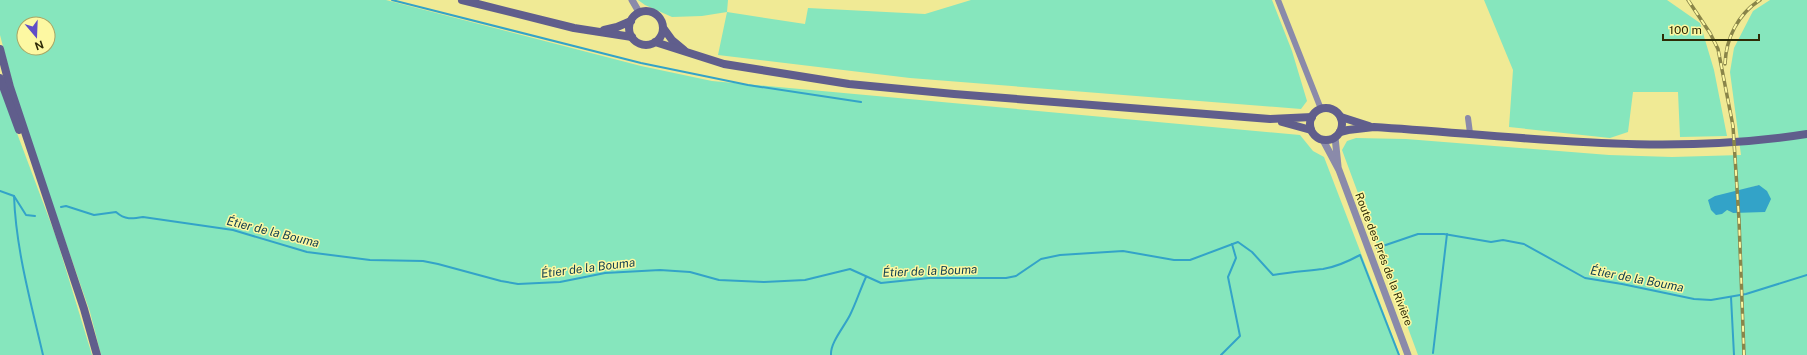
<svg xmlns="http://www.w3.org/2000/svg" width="1807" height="355" font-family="'Public Sans',sans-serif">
  <rect width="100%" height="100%" fill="#f0ea95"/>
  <g fill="#86e6bd" fill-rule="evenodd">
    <path d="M0,0H386L641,66L712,81L1300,135L1313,151L1324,157L1400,355H101L90,312L20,111L0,35ZM24,24H48V48H24Z"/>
    <polygon points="638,0 728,0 727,12 805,24 808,8 925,14 971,0 1272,0 1292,51 1307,101 1301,109 910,78 718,55 727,12 702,16 672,17 645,5"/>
    <polygon points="1484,0 1667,0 1700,23 1714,70 1727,136 1680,137 1678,92 1633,92 1628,132 1610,138 1509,127 1513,70"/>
    <path d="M1770,0H1807V355H1418L1342,150L1347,141L1356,138L1406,139L1609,155L1672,157L1741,155L1730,72L1734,48L1753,11ZM1759,185L1733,213L1727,210L1742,190Z"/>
    <polygon points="0,88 56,237 92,355 0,355"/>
  </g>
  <polygon fill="#33a3c8" points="1759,185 1767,191 1771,199 1765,212 1733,213 1727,210 1722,214 1716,215 1711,210 1708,200 1715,196"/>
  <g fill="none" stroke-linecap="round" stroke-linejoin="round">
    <g stroke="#33a3c8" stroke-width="2">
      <polyline points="392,0 641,63 748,85 861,102"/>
      <polyline points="0,191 14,196 26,215 35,216"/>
      <path d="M14,196C16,250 31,303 43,355"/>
      <path d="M61,207L66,206L94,215L116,212C125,220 132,219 143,217L233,230L307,252L370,260L423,261L438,264L501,281L518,284L560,282L605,273L660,270L690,272L719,280L764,282L805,280L850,269L881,283L929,278H1006L1016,276L1041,259L1060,255L1123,251L1174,260H1190L1238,242L1252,252L1273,275C1290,272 1306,271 1323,269C1336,267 1349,261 1360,255L1399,355"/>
      <polyline points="1377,248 1418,234 1444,234 1491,242 1503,240 1524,244 1585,278 1622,284 1694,299 1711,300 1746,294 1807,275"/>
      <polyline points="1731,297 1734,355"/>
      <polyline points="1433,353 1447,234"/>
      <path d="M831,355C830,343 844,327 850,315C856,303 860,290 866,277"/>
      <polyline points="1221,355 1240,336 1228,277 1236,258 1232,244"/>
    </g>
    <g stroke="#8a8aaa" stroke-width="6">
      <polyline points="1278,0 1321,109"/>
      <polyline points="1468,118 1470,133"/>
    </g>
    <g stroke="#8a8aaa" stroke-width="7">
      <polyline points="632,0 639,12"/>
      <polyline points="1335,137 1338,166"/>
      <polyline points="1323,140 1339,170 1408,355"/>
    </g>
    <g stroke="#605e8c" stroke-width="8">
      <polyline points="462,0 574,28 632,37"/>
      <circle cx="646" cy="28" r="17"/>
      <polyline points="664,29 672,40 684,50"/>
      <polyline points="604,30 617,27 631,21"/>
      <polyline points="655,42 724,64 849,84 954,94 1270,119 1312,117"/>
      <polyline points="0,49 10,87 84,309 97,355"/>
      <polyline points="0,78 19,130"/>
      <circle cx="1326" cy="124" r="16"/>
      <polyline points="1341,117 1369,126"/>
      <polyline points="1282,122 1311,130"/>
      <path d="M1340,132L1348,130L1374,127C1518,136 1663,157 1807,134"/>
    </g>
    <g stroke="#898549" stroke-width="3.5">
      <g id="rail">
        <polyline points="1688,0 1710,33 1718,49 1733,126 1739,220 1744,355"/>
        <path d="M1725,64C1726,38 1738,14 1760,0"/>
      </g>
    </g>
    <use href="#rail" stroke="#fdf8a2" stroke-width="2" stroke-dasharray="6" stroke-linecap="butt"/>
  </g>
  <g text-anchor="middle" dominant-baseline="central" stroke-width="3" stroke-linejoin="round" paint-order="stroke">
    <g font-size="11" fill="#2e2b06" stroke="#fdf8a2">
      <text transform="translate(1384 259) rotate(69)">Route des Prés de la Rivière</text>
    </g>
    <g font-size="12" font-style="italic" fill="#134152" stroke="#fdf8a2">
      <text transform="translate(273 232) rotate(14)">Étier de la Bouma</text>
      <text transform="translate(588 268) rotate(-7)">Étier de la Bouma</text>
      <text transform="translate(930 271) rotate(-2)">Étier de la Bouma</text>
      <text transform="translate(1637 279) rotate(11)">Étier de la Bouma</text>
    </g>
  </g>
  <g transform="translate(36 36) rotate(161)"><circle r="19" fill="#fdf8a2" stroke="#aaa664"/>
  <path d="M0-3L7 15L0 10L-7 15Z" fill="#604ec7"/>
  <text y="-6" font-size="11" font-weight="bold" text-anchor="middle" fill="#2e2b06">N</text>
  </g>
  <path d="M1663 34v6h96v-6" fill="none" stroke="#2e2b06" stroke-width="2"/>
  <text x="1669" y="34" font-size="12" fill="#2e2b06" stroke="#fdf8a2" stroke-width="3" paint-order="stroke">100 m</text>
</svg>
